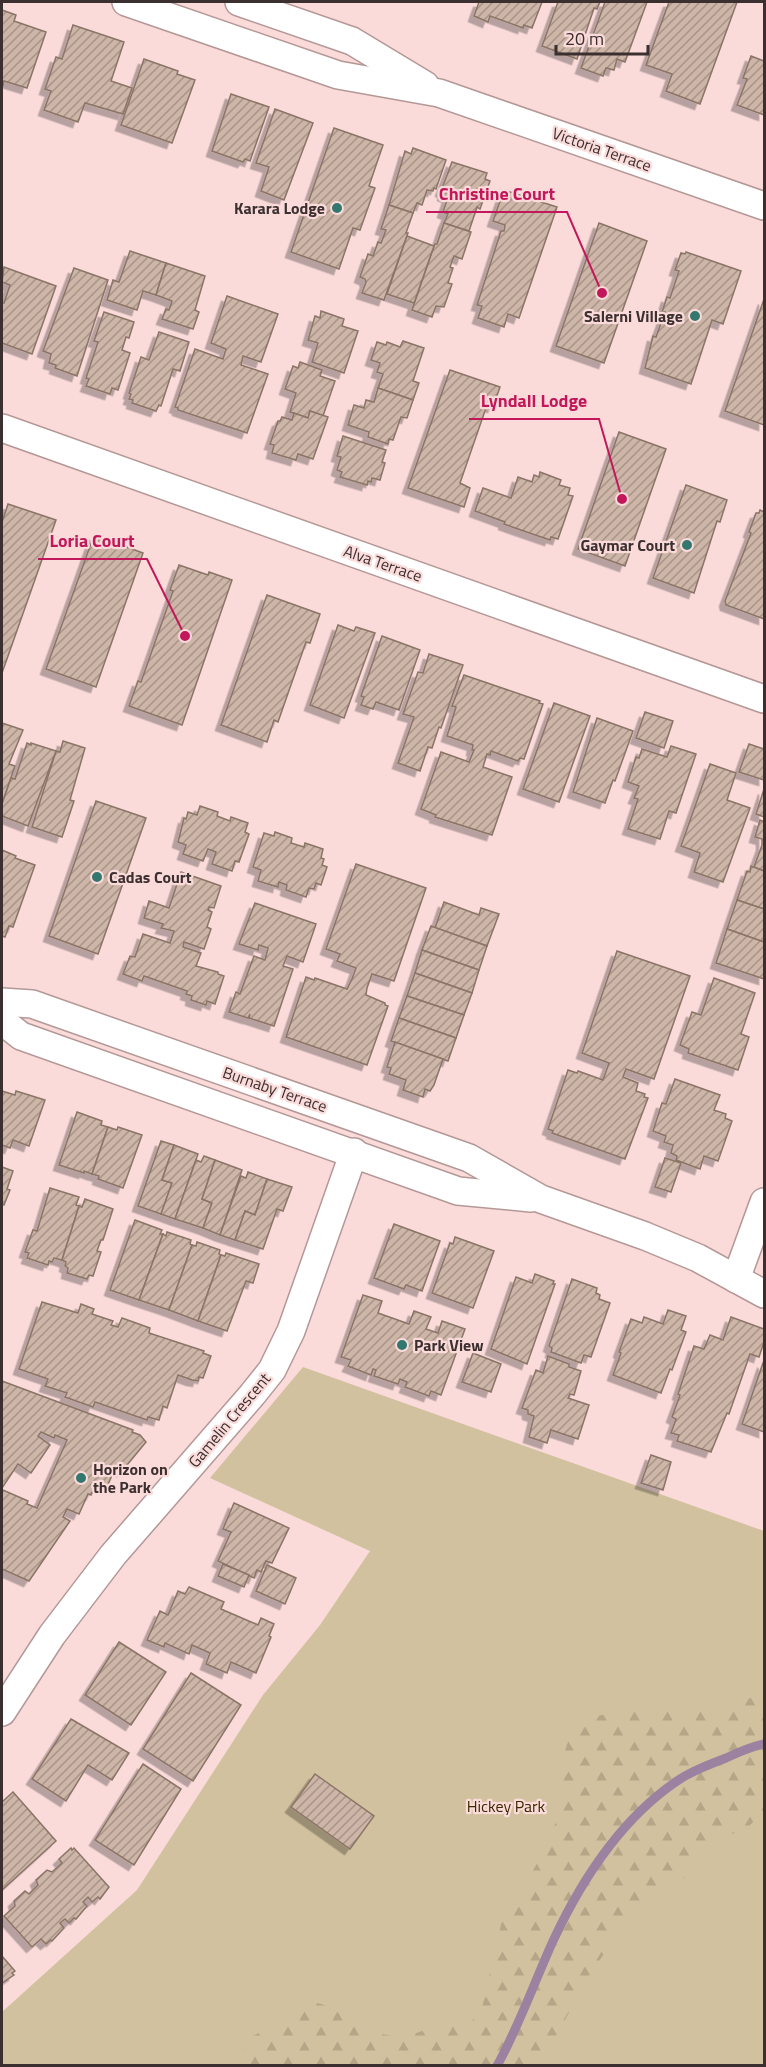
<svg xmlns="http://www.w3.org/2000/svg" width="766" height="2067" font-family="'Titillium Web',sans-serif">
  <defs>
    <pattern id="forest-firs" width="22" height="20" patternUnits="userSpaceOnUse" patternTransform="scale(1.5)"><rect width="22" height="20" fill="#d2c19e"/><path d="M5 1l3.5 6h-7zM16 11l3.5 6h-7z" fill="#b5a688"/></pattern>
    <pattern id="building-hatch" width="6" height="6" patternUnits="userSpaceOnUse" patternTransform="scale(1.5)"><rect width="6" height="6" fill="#cdb5a7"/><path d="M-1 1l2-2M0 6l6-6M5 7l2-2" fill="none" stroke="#a89488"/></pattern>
    <filter id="shadow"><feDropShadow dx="-5.5" dy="5.5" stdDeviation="0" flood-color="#0004"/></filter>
  </defs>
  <rect width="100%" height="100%" fill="#fadbda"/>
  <polygon fill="#d2c19e" points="303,1367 764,1531 764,2065 2,2065 2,2012 137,1890 263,1695 320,1625 370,1551 210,1478"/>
  <path fill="url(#forest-firs)" d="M764,1694V1811L749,1826L720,1840L685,1877L662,1892L639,1913L629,1918L590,1974L555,2038L543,2065H242C242,2044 244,2037 266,2031C271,2030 277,2031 281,2028C287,2024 297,2007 306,2000L335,2008L382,2034L393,2036L411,2035L441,2024L471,2022L481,2012L502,1920L523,1889L542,1854L546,1838L563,1812V1758L570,1734L577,1724L594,1717L630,1708H660L688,1713L717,1708Z"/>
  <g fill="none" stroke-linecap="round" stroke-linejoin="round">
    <path stroke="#9a82a0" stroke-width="9" d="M497,2066C519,2026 534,1983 553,1941C581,1881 621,1819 677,1781C691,1771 710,1764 726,1758C739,1752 751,1747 764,1744"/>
  </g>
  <g fill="url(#building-hatch)" stroke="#8a7466" stroke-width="1.5" filter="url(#shadow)">
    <polygon points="479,2 542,2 532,28 524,25 523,28 490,16 488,22 474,16"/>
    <polygon points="558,2 600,2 597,9 594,8 577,59 542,46"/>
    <polygon points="605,2 647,2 625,62 617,59 614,70 606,68 603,76 581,68"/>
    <polygon points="669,2 737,2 700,104 666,91 672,74 646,65"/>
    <polygon points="2,10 16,15 14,21 46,32 27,88 4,81 2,89"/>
    <polygon points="73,25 124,42 111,81 132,88 123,114 85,103 78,122 44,110 51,91 45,89 56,57 62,59"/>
    <polygon points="751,56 764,61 764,115 737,105 747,79 743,78"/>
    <polygon points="144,59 178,71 177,74 195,80 172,143 121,125"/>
    <polygon points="231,94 269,107 250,161 245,159 243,162 212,151"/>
    <polygon points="275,109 313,123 284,200 261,191 269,167 256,163"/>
    <polygon points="334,128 383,145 369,186 375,188 360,230 353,228 339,269 291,252"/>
    <polygon points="413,148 446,160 436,189 434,188 433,191 427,190 422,205 417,203 413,213 389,205 405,151 411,154"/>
    <polygon points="452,162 487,173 485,179 490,181 480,209 477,207 469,231 444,223 448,214 443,212 448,197 443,195 444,192 441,191"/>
    <polygon points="504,190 557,207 519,318 508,314 504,327 478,318 482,306 477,305 501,231 504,231 505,225 493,221"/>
    <polygon points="389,205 413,213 406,233 408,233 384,300 362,293 366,282 365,279 360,277 368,254 373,256 378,242 381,243 386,230 381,229"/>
    <polygon points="444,223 471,232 462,259 454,256 450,267 453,268 448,283 452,284 444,307 436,306 432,317 412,310 434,246 435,244 437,244"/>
    <polygon points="599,223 647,241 604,363 556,346"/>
    <polygon points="407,236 434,246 414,303 387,294"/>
    <polygon points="130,251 166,263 156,295 143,291 137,310 107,300 113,280 119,282"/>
    <polygon points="686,252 741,271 723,324 712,320 691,384 645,368 653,336 656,337 665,312 662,312 667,297 670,298 679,271 675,270 681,253 685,254"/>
    <polygon points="166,263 205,276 195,310 199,312 193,329 162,319 166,309 169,310 172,301 156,295"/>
    <polygon points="4,267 56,286 32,354 2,343 2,302 4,303 10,285 2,282"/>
    <polygon points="74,268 108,280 77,376 55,368 56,365 49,363 51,354 43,351"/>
    <polygon points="227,296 278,314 261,362 243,356 241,365 268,374 247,433 178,410 178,408 175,407 195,349 223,359 226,349 211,343"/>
    <polygon points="764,299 764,425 725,411"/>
    <polygon points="321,311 344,319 342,326 358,331 344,373 312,362 318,343 308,340 315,316 320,318"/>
    <polygon points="104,312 134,322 129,338 126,337 122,350 130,353 118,390 112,388 110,394 86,386 89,379 86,378 98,342 94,341"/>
    <polygon points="159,332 189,342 180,371 173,369 161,406 159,405 156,411 132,403 133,400 129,399 131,394 129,393 141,357 149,360"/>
    <polygon points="403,341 424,348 413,381 419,383 413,400 378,388 383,374 377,372 380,363 371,360 377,342 386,345 387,342 400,347"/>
    <polygon points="300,362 322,370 320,376 335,381 323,416 310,411 308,418 290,412 296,393 285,389 293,366 298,368"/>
    <polygon points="450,370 500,387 493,407 487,405 460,483 470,488 464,507 408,488"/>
    <polygon points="378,388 413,400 407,418 401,417 393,440 389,439 388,444 368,437 369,432 348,425 354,405 364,408 366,400 374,402"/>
    <polygon points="310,411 328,417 313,459 298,454 296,460 272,453 274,445 270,444 278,421 280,421 282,417 292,420 294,413 308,418"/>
    <polygon points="619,432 666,449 625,566 578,549"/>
    <polygon points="343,436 386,450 382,462 385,463 380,480 372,478 371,482 368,481 367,485 340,477 342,472 337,470 341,457 337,456"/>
    <polygon points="540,472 561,480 559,485 570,488 568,495 573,496 558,539 551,537 550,540 515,528 504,524 505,522 475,511 483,488 511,498 518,477 532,482 534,475 539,477"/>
    <polygon points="686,485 727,500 720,522 717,521 694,593 653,578"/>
    <polygon points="8,504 56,520 2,673 2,522"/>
    <polygon points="760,510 764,512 764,619 726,605 725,601 751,533 749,532 756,513 759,513"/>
    <polygon points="94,535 143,553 96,687 46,669"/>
    <polygon points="179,565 208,575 209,572 232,580 182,725 129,706 138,681 141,682 173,591 170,590"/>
    <polygon points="267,595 320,614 310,643 306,642 278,722 274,720 267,742 221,725"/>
    <polygon points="338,625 354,631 356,627 375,633 344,718 310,705"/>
    <polygon points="382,636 420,650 399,710 376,702 373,709 361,705 364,697 361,696"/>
    <polygon points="429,654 463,665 441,728 439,727 432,748 428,747 420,771 398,763 414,717 403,714 418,672 423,673"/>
    <polygon points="464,675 540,701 539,703 543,704 524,759 520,758 518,761 491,751 490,755 487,754 483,767 512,777 492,835 435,817 436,815 421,809 441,752 469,762 474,750 472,750 473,745 447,736 456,707 452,706"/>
    <polygon points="554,703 590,716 559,802 523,789"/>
    <polygon points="645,712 673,721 664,748 636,738"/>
    <polygon points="597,718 633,731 615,781 613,780 605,803 573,792"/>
    <polygon points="2,723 23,730 9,764 15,766 2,804"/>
    <polygon points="63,741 85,748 70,800 74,801 62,837 32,827 56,751 60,752"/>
    <polygon points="27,743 31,745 31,743 56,751 28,826 2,816 2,804 11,778 15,779"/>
    <polygon points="749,744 764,749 764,780 739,772"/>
    <polygon points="671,746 696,754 676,813 669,811 660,839 628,829 638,799 634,798 639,786 628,782 636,757 639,758 642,749 667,757"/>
    <polygon points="710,764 736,773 727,800 750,808 723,882 694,872 700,853 681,846"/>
    <polygon points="764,789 764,817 756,814"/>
    <polygon points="96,801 146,818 98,954 49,936"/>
    <polygon points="200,806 218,812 217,816 230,821 231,817 248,823 245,832 249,834 239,862 235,861 232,871 212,864 216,852 208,849 203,861 183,854 186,845 178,842 184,818 186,819 188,812 197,815"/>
    <polygon points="760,820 764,822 764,871 754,867 762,845 762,839 755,837"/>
    <polygon points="275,832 292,838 291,843 304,847 305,843 323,849 321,858 324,859 322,865 327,867 321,885 316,883 314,889 309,888 306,897 286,890 287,885 279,882 278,887 258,881 261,870 253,867 264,833 274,836"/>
    <polygon points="2,850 16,856 15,858 35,865 13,927 9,926 5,937 2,936"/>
    <polygon points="356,864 426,888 394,981 372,974 367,988 366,995 385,1003 385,1005 388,1006 367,1065 286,1037 306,977 314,980 315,978 347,989 352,979 356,968 337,961 340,954 326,949"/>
    <polygon points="751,866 764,871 764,909 737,900 747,871 750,872"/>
    <polygon points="181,872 221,886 214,908 209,907 208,910 212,912 207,927 211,929 204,949 184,942 183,947 201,953 196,966 218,972 218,974 224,976 215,1004 207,1001 206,1005 191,1000 192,996 186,994 187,991 144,976 142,981 123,974 130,956 135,957 143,934 170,943 174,931 161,928 163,924 144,918 149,901 169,908"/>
    <polygon points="737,900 764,909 764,942 727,929"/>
    <polygon points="444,902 479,915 481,908 499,914 487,946 435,928"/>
    <polygon points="255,903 316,924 303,962 287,956 283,966 293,969 274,1026 249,1018 250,1014 248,1018 229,1012 236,992 240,994 254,956 265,960 268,948 259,945 258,950 239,944"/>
    <polygon points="431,926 487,946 479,970 422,950"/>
    <polygon points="727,929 764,942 764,979 716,963"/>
    <polygon points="422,950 479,970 472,993 415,973"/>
    <polygon points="617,951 690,976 654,1079 626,1069 623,1077 638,1083 636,1091 645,1094 644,1097 648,1098 625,1159 552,1133 553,1131 548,1129 568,1070 577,1073 578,1071 603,1080 609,1063 582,1053"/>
    <polygon points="415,973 472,993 464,1015 407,996"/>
    <polygon points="714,978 755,993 741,1034 749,1037 738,1070 688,1053 689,1049 680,1045 692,1012 701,1015"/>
    <polygon points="407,996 464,1015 456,1038 399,1018"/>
    <polygon points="399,1018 456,1038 448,1061 391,1041"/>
    <polygon points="395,1042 443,1059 434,1085 430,1091 425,1089 423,1097 403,1090 406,1080 389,1074 391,1068 387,1067"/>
    <polygon points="675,1079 720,1095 714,1110 726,1114 725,1118 732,1121 718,1161 704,1156 700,1169 676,1160 677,1156 671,1153 673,1145 664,1142 666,1136 653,1131 662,1103 666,1104"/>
    <polygon points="2,1091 15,1095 16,1091 45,1100 29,1146 13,1140 10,1148 2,1145"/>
    <polygon points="77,1112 102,1121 101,1125 108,1127 92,1174 84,1171 84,1173 59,1165"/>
    <polygon points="108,1127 117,1130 118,1127 142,1135 123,1188 98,1179 99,1176 92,1174"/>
    <polygon points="161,1141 174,1145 162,1180 172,1183 161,1214 138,1206"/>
    <polygon points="174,1145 198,1154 175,1219 161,1214 172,1183 162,1180"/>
    <polygon points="204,1156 215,1160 202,1199 212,1203 203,1228 175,1219 196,1160 201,1162"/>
    <polygon points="665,1158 681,1163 671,1192 655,1187"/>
    <polygon points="215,1160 242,1170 220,1235 203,1228 212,1203 202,1199"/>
    <polygon points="2,1167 13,1171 7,1189 10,1190 4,1205 2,1204"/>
    <polygon points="248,1172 267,1179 255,1215 245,1211 235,1240 220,1235 241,1176 246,1178"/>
    <polygon points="267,1179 292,1187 283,1211 277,1209 263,1249 235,1240 245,1211 255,1215"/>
    <polygon points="50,1188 79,1197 76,1205 79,1206 62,1260 54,1258 52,1262 49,1261 48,1265 27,1258 29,1253 25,1252 33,1230 37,1231"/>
    <polygon points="85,1199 113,1209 103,1240 101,1240 97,1251 101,1252 93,1276 89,1275 87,1279 67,1273 68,1268 65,1266 66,1262 62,1260 79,1206 82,1207"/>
    <polygon points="135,1220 162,1230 160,1234 163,1234 139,1300 110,1290"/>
    <polygon points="394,1224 440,1241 422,1291 406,1285 404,1289 374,1278"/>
    <polygon points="167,1232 191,1240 190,1244 192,1245 169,1310 139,1300 163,1234 166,1236"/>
    <polygon points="455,1237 494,1251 473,1308 432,1293 450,1243 453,1244"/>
    <polygon points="197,1242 220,1250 219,1254 221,1255 198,1321 169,1310 192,1245 196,1246"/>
    <polygon points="226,1253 259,1264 253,1283 246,1281 227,1331 198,1321 221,1255 225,1256"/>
    <polygon points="535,1274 554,1281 553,1284 555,1284 527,1364 491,1349 516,1277 532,1283"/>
    <polygon points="572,1279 597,1288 596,1293 600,1295 599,1299 610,1303 591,1357 584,1355 581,1363 551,1352 552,1348 549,1346"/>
    <polygon points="363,1295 382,1301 378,1313 409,1324 414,1311 431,1317 426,1329 438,1333 442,1321 465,1329 441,1395 431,1391 429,1396 405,1387 407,1382 400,1379 398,1384 374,1376 376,1370 373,1369 371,1375 348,1366 351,1360 341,1357"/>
    <polygon points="42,1302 78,1313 81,1304 94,1309 92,1314 113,1321 111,1325 118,1327 122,1318 150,1328 149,1333 204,1351 203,1353 211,1356 203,1378 199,1377 198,1381 192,1380 178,1375 167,1408 163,1406 159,1420 148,1417 147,1420 95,1402 93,1407 65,1397 67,1393 45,1386 48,1379 19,1369"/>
    <polygon points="668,1310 686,1316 681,1330 686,1332 672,1370 670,1369 661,1393 613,1375 621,1353 619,1352 631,1319 642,1323 644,1317 663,1324"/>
    <polygon points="731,1317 764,1329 764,1342 759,1357 750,1354 729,1414 727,1413 711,1452 677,1441 679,1435 671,1433 676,1419 672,1417 680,1395 678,1394 694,1346 704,1349 710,1335 723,1340"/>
    <polygon points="473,1353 501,1364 491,1392 462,1382"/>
    <polygon points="548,1356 569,1364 569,1367 581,1371 574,1395 570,1394 568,1398 589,1405 578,1439 551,1430 547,1443 529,1437 534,1416 528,1414 528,1410 522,1408 536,1370 543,1373"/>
    <polygon points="763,1363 764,1364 764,1432 742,1424"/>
    <polygon points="2,1381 133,1430 132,1432 140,1435 146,1442 122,1471 115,1468 107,1487 97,1483 91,1495 88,1494 79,1514 67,1509 63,1517 70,1521 29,1581 2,1569 2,1494 3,1490 28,1501 27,1504 37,1508 67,1440 55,1435 54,1438 41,1432 38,1436 50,1445 31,1473 18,1464 2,1488"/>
    <polygon points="651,1455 671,1462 663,1490 641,1483"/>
    <polygon points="234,1503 289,1528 272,1563 266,1561 261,1572 257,1570 254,1578 218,1561 231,1532 223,1529"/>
    <polygon points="223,1564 249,1575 244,1587 218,1576"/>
    <polygon points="267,1565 296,1578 285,1604 256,1591"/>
    <polygon points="189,1587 224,1602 221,1609 258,1625 261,1618 274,1624 269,1636 271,1637 256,1673 231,1662 227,1673 206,1664 210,1653 192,1645 189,1654 165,1643 164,1647 147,1640 160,1611 168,1615 178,1591 185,1594"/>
    <polygon points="119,1642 166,1672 131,1725 85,1695"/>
    <polygon points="191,1673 241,1705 193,1781 143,1749"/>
    <polygon points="71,1719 129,1753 112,1780 88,1765 66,1801 32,1779"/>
    <polygon points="143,1764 181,1789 134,1865 95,1840"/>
    <polygon points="315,1774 374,1816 350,1849 291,1807"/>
    <polygon points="13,1792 56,1841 2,1890 2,1802"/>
    <polygon points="71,1848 72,1850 74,1848 109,1887 100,1899 98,1897 92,1902 88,1897 83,1902 87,1906 76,1919 74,1918 69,1923 65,1919 60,1923 64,1928 52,1941 51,1940 46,1944 41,1939 32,1947 4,1916 15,1906 14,1901 25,1891 29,1894 38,1885 36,1880 47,1870 52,1872 62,1863 59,1859"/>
    <polygon points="2,1956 15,1971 12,1973 14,1975 2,1983"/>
  </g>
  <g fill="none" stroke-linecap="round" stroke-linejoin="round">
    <g stroke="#b49897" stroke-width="30">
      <g id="street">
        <polyline points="126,2 338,75 439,93 764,206"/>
        <polyline points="239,2 352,41 425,85"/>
        <polyline points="2,428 764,699"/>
        <polyline points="2,1002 32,1004 469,1158 541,1199 645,1236 698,1258 764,1294"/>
        <polyline points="2,1021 21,1036 458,1191 531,1198"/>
        <polyline points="736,1279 764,1202"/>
        <polyline points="2,1712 52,1635 113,1555 252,1395 272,1370 291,1331 354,1152"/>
      </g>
    </g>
    <use href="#street" stroke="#fff" stroke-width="27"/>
  </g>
  <g fill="#32786e" stroke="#fadbda" stroke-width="2">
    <circle cx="337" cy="208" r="6"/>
    <circle cx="695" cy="316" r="6"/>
    <circle cx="687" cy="545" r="6"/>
    <circle cx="97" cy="877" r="6"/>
    <circle cx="402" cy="1345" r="6"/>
    <circle cx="81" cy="1478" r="6"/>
  </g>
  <g text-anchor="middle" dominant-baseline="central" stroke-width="4.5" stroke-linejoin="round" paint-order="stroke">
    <g font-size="16" fill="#3b2f2f" stroke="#fadbda">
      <text transform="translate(602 149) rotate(19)">Victoria Terrace</text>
      <text transform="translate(383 563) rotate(19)">Alva Terrace</text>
      <text transform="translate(275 1089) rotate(19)">Burnaby Terrace</text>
      <text transform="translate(229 1420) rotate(-50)">Gamelin Crescent</text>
    </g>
    <g font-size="16" font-weight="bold" fill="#3b2f2f" stroke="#fadbda" text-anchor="end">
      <text x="325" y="208">Karara Lodge</text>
      <text x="683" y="316">Salerni Village</text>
      <text x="675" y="545">Gaymar Court</text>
      <text x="109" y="877" text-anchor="start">Cadas Court</text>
      <text x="414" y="1345" text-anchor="start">Park View</text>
      <text x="93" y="1469" text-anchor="start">Horizon on<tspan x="93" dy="18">the Park</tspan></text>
    </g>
    <g font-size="16" fill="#3a2901" stroke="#fadbda">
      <text x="506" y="1806">Hickey Park</text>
    </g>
  </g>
  <path fill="none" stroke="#c2185b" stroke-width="2" d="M602 293L567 212H426M622 499L599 419H469M185 636L147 559H38"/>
  <g fill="#c2185b" stroke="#fadbda" stroke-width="2">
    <circle cx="602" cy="293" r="6"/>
    <circle cx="622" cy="499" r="6"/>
    <circle cx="185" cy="636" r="6"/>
  </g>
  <g font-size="18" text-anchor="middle" font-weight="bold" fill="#c2185b" stroke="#fadbda" stroke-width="4.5" stroke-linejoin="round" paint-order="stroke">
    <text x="497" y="200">Christine Court</text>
    <text x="534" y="407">Lyndall Lodge</text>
    <text x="92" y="547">Loria Court</text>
  </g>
  <rect width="766" height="2067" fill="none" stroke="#3b2f2f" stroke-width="6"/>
  <path d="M556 45v9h92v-9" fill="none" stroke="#3b2f2f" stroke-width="3"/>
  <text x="565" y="45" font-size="18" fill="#3b2f2f" stroke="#fadbda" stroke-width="4.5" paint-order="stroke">20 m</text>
</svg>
